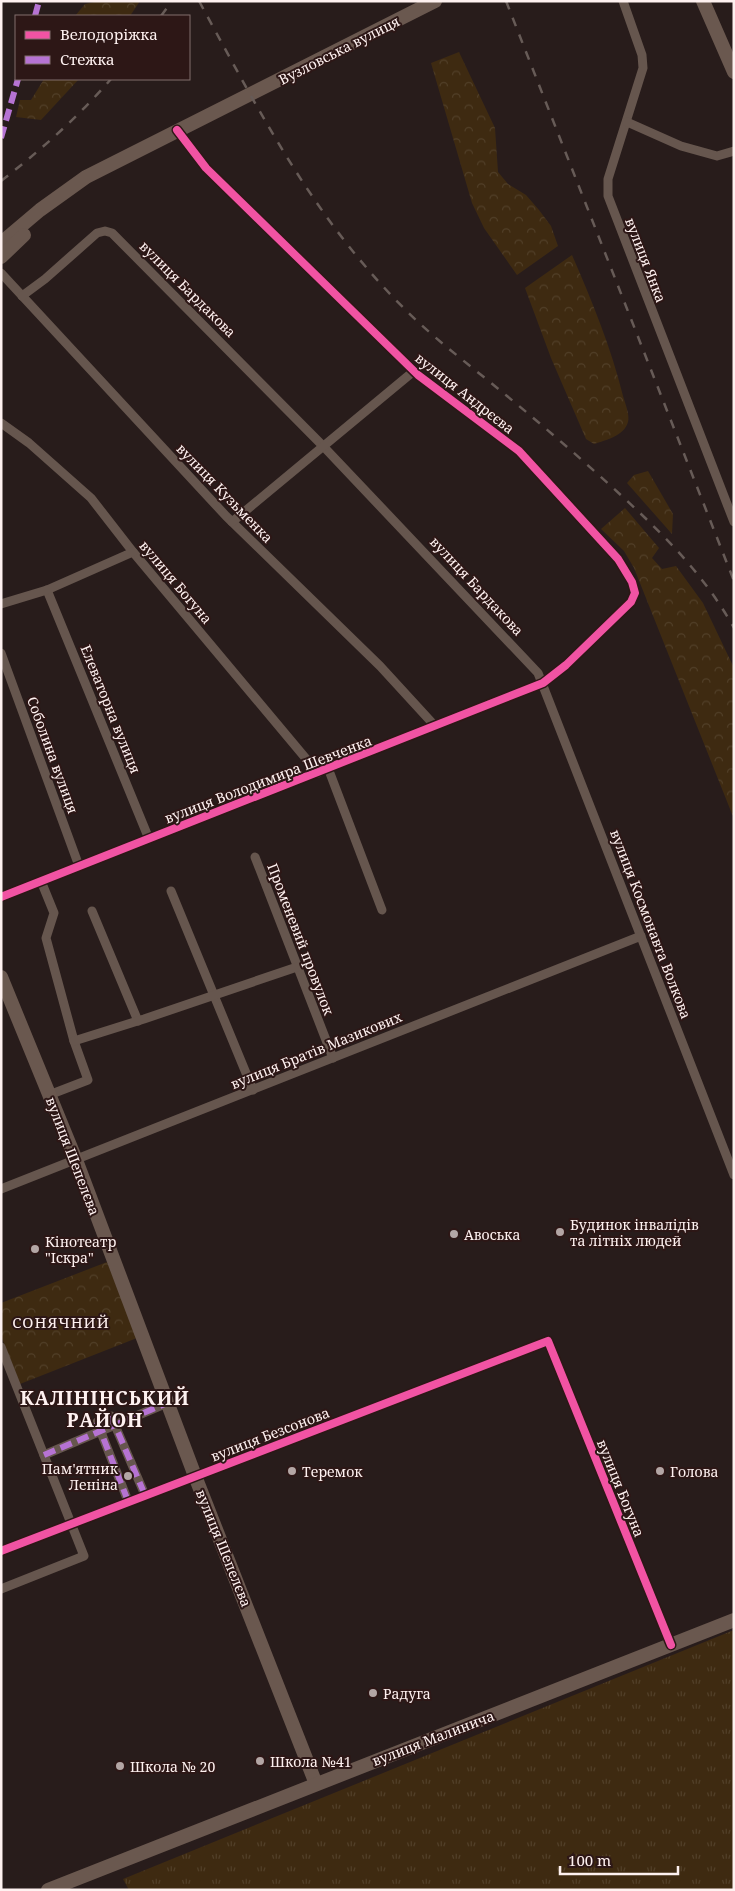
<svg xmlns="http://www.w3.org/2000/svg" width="735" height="1891" font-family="'Noto Serif',serif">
  <defs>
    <pattern id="grass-tufts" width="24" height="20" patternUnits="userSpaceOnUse" patternTransform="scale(1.25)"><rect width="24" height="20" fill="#3e2a11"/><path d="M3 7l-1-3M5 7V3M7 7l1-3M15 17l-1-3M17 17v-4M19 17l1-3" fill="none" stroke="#513f28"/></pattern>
    <pattern id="forest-crowns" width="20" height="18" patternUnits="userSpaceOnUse" patternTransform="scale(1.25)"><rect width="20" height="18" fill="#3e2a11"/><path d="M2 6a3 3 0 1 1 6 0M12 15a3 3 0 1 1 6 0" fill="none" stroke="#513f28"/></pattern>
  </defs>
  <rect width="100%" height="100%" fill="#281c1b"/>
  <polygon fill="url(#grass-tufts)" points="734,1630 734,1890 129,1890 123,1879"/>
  <g fill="url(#forest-crowns)">
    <polygon points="99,1 140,1 130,16 75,16 85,4"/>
    <polygon points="459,52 495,128 498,172 508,184 526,195 539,210 551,226 558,246 517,275 484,228 472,203 431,63"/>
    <polygon points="44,79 79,79 41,120 16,117 20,100 31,100"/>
    <path d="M572,255C592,301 611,347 623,396C625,403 630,415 628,422C624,436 606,440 594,444L586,439L551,358L525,288Z"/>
    <polygon points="648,471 673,514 672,534 627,483 634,475"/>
    <polygon points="625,508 659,548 652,558 662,569 676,566 703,603 734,668 734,819 634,568 624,551 601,529"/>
    <polygon points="107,1262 137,1338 20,1384 1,1336 1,1303"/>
  </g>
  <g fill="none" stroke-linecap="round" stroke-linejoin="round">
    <g stroke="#66564e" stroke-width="9">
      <polyline points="623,1 642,55 643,68 608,179 608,196 734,522"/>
      <polyline points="627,122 681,146 717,156 734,151"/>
      <polyline points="1,273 226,516 380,666 435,726"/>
      <polyline points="22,296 45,279 97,233 105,231 112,233 323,446 538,673 734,1175"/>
      <polyline points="1,423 29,443 91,498 133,552 318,773"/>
      <polyline points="232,522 414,371"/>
      <polyline points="47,590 149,839"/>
      <polyline points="1,604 47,590 133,552"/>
      <polyline points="1,653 79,866"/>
      <polyline points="328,768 382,910"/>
      <polyline points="255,857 333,1058"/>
      <polyline points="41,881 54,913 46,938 74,1041 88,1080 49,1095"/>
      <polyline points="171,891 253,1090"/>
      <polyline points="1,897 543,683 566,665 631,602 635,593 632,582 618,559 519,451 418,375 206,168 177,130"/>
      <polyline points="92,911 138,1021"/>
      <polyline points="74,1041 144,1019 297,967"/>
      <polyline points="1,1189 641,936"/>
      <polyline points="1,1347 84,1556 1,1589"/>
      <polyline points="111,1416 145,1495"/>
      <polyline points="97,1422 128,1501"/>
      <polyline points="44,1455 167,1403"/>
      <polyline points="1,1551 548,1341 671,1645"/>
    </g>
    <g stroke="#6a584f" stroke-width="14">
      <polyline points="703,1 734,72"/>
      <polyline points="1,243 40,210 86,177 435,1"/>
      <polyline points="1,257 24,235"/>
      <polyline points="1,977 76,1160 195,1476 316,1784"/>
      <polyline points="48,1890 734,1620"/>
    </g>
    <g stroke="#675b57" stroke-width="2.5" stroke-dasharray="9 9" stroke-linecap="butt">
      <path d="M199,1C264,120 318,227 417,321C445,347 477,371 507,396C547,429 586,463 624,498C666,537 705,576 734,628"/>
      <polyline points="506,1 734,581"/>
      <polyline points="161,16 172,1"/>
      <path d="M1,181C41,150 78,117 111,79"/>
    </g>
    <g stroke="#b673d3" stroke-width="6" stroke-dasharray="12 6" stroke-linecap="butt">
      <polyline points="35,16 39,1"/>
      <polyline points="1,138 18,79"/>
      <polyline points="111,1416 145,1495"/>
      <polyline points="97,1422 128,1501"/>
      <polyline points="44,1455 167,1403"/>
    </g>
    <g stroke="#2d1716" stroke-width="11">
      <g id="cycleway">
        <polyline points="1,897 543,683 566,665 631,602 635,593 632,582 618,559 519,451 418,375 206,168 177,130"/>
        <polyline points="1,1551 548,1341 671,1645"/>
      </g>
    </g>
    <use href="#cycleway" stroke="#f153a3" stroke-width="8"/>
  </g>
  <g fill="#b3a6a5" stroke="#2d1716" stroke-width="2">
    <circle cx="560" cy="1232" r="5"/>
    <circle cx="454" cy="1234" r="5"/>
    <circle cx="35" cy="1249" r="5"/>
    <circle cx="292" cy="1471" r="5"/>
    <circle cx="660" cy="1471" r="5"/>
    <circle cx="128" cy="1476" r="5"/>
    <circle cx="373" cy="1693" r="5"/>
    <circle cx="260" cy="1761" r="5"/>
    <circle cx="120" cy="1766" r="5"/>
  </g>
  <g text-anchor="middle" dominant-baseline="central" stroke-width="4" stroke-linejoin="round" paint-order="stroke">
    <g font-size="14" fill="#fef1f0" stroke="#2d1716">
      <text transform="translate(339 50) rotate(-27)">Вузловська вулиця</text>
      <text transform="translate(646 260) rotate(69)">вулиця Янка</text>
      <text transform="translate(188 289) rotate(45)">вулиця Бардакова</text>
      <text transform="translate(465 393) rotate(38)">вулиця Андрєєва</text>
      <text transform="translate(225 493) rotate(46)">вулиця Кузьменка</text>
      <text transform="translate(176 582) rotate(50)">вулиця Богуна</text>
      <text transform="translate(477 586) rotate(47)">вулиця Бардакова</text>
      <text transform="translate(111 709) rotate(68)">Елеваторна вулиця</text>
      <text transform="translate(53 755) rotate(70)">Соболина вулиця</text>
      <text transform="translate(268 779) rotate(-21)">вулиця Володимира Шевченка</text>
      <text transform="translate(651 924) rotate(69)">вулиця Космонавта Волкова</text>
      <text transform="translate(301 939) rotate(69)">Променевий провулок</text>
      <text transform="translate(316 1050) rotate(-22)">вулиця Братів Мазикових</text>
      <text transform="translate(73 1156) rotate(69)">вулиця Шепелєва</text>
      <text transform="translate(270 1434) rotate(-21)">вулиця Безсонова</text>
      <text transform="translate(621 1488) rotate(68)">вулиця Богуна</text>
      <text transform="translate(224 1548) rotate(68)">вулиця Шепелєва</text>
      <text transform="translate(433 1738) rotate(-21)">вулиця Малинича</text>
    </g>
    <g font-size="14" fill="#fef1f0" stroke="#2d1716" text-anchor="start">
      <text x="570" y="1224">Будинок інвалідів<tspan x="570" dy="16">та літніх людей</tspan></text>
      <text x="464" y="1234">Авоська</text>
      <text x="45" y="1241">Кінотеатр<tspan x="45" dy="16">"Іскра"</tspan></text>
      <text x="118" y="1468" text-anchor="end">Пам'ятник<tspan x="118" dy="16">Леніна</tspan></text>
      <text x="302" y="1471">Теремок</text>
      <text x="670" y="1471">Голова</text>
      <text x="383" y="1693">Радуга</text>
      <text x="270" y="1761">Школа №41</text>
      <text x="130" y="1766">Школа № 20</text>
    </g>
    <g font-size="15" letter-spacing="1" fill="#fef1f0" stroke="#2d1716">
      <text x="61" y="1322">СОНЯЧНИЙ</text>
    </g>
    <g font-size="19" font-weight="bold" letter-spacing="1" fill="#fef1f0" stroke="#2d1716">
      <text x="105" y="1398">КАЛІНІНСЬКИЙ<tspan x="105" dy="22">РАЙОН</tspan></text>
    </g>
  </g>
  <rect width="735" height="1891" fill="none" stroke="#fef1f0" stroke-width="5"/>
  <rect x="15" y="15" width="175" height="65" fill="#2d1716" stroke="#816e6d"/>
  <rect x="25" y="31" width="25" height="8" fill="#f153a3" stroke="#816e6d"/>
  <text x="60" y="40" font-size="15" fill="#fef1f0">Велодоріжка</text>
  <rect x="25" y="56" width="25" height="8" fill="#b673d3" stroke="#816e6d"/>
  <text x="60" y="65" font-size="15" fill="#fef1f0">Стежка</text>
  <path d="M560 1866v8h118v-8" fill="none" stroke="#fef1f0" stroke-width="2.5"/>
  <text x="568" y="1866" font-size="15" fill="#fef1f0" stroke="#2d1716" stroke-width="4" paint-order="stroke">100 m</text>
</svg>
